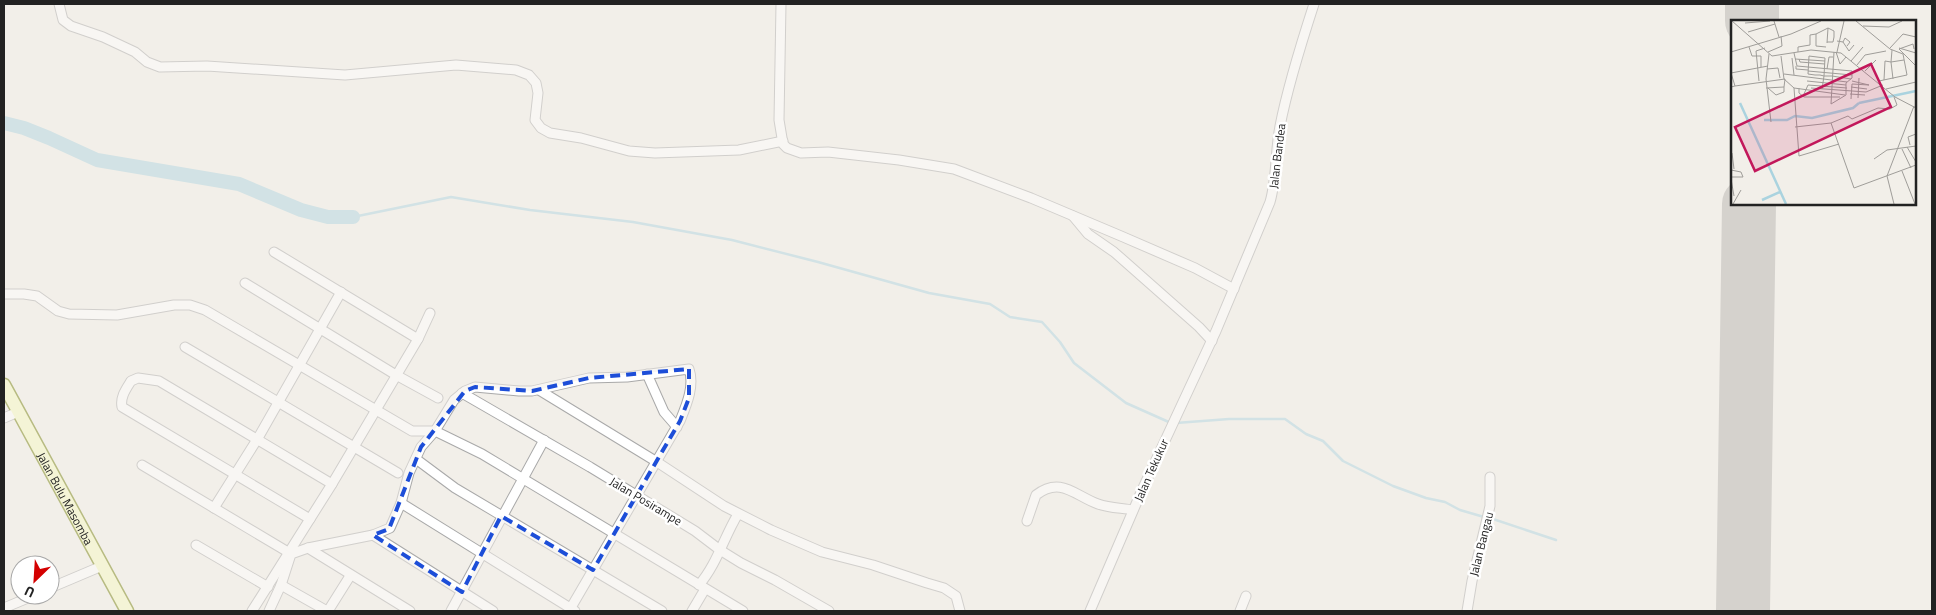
<svg xmlns="http://www.w3.org/2000/svg" width="1936" height="615" font-family="'Titillium Web',sans-serif">
  <rect width="100%" height="100%" fill="#f2efe9"/>
  <g fill="none" stroke-linecap="round" stroke-linejoin="round">
    <g stroke="#aad3df" stroke-width="2.5">
      <polyline points="353,217 451,197 530,210 633,222 732,240 818,262 929,293 990,304 1010,317 1042,322 1060,342 1074,363 1126,403 1171,423"/>
      <polyline points="1176,423 1229,419 1285,419 1306,434 1323,441 1343,461 1393,486 1426,498 1445,502 1460,510 1484,517"/>
      <polyline points="1490,518 1556,540"/>
    </g>
    <polyline stroke="#aad3df" stroke-width="14" points="4,123 24,128 49,138 97,160 239,184 301,210 328,217 353,217"/>
    <g stroke="#b1b0ac" stroke-width="54">
      <polyline points="1752,21 1752,4"/>
      <polyline points="1743,611 1749,204"/>
    </g>
    <g stroke="#a9a9a9" stroke-width="11">
      <g id="street">
        <polyline points="59,4 63,20 71,26 103,37 135,52 147,62 160,67 207,66 345,75 456,65 516,70 529,75 536,83 538,93 535,120 541,128 550,133 581,138 629,151 655,153 739,150 783,141"/>
        <polyline points="781,4 779,120 783,144 787,148 801,153 828,152 899,160 954,169 1031,198 1121,236 1195,268 1234,289"/>
        <polyline points="1073,216 1088,234 1114,252 1199,327 1212,341"/>
        <polyline points="274,252 418,339"/>
        <polyline points="245,283 396,375 438,398"/>
        <polyline points="4,294 24,294 37,296 58,311 69,314 117,315 174,305 190,305 205,310 412,431 435,431 482,454 743,611"/>
        <polyline points="185,347 398,473"/>
        <polyline points="647,374 664,412 677,427"/>
        <polyline points="539,390 657,462 724,506 771,530 822,552 873,565 927,583 944,588 956,596 960,611"/>
        <polyline points="462,393 590,467 695,531 720,550 741,563 775,580 829,611"/>
        <polyline points="4,418 18,412"/>
        <polyline points="416,459 455,488 662,611"/>
        <polyline points="142,465 288,552"/>
        <polyline points="401,503 575,611"/>
        <polyline points="214,508 258,438 341,292"/>
        <path d="M310,519L122,407C120,397 126,389 131,381L138,378L159,381L332,484"/>
        <path d="M1027,521L1036,495C1061,476 1075,496 1098,504C1109,508 1122,508 1133,510"/>
        <polyline points="373,535 493,611"/>
        <polyline points="196,545 268,587"/>
        <polyline points="308,548 410,611"/>
        <polyline points="281,585 327,611"/>
        <path d="M699,585C717,564 724,537 738,514"/>
        <polyline points="50,588 102,566"/>
        <polyline points="4,608 35,595"/>
        <polyline points="252,611 332,484 418,339 430,313"/>
        <path d="M269,611L281,585L291,554L308,548L373,535L390,528L401,503L409,473L421,447L435,431L454,400L465,391L475,387L519,391H532L589,378L627,377L689,369C695,386 686,406 680,421L569,611"/>
        <polyline points="328,611 350,576"/>
        <polyline points="451,611 544,440"/>
        <polyline points="692,611 705,589"/>
        <path d="M1090,611L1142,490L1216,331L1270,202C1277,178 1275,151 1280,126C1288,85 1301,44 1314,4"/>
        <polyline points="1240,611 1246,596"/>
        <polyline points="1467,611 1472,581 1490,506 1490,477"/>
      </g>
    </g>
    <g stroke="#707d05" stroke-width="15">
      <g id="secondary">
        <path id="s1" d="M4,385L127,611"/>
      </g>
    </g>
    <use href="#street" stroke="#fff" stroke-width="9"/>
    <use href="#secondary" stroke="#f7fabf" stroke-width="12"/>
  </g>
  <path d="M0 0H1936V615H0ZM689,369V398L680,421L593,570L501,516L462,592L373,535L389,529L421,447L465,391L475,387L532,391L589,378Z" fill="#f2efe9" fill-opacity=".55" fill-rule="evenodd"/>
  <path fill="none" stroke="#1d4ed8" stroke-width="4" stroke-dasharray="10 6" stroke-linejoin="round" d="M689,369V398L680,421L593,570L501,516L462,592L373,535L389,529L421,447L465,391L475,387L532,391L589,378Z"/>
  <g text-anchor="middle" dominant-baseline="central" stroke-width="5" stroke-linejoin="round" paint-order="stroke">
    <g font-size="12" fill="#222" stroke="#fff">
      <text transform="translate(1277 156) rotate(-83)">Jalan Bandea</text>
      <text transform="translate(1151 470) rotate(-66)">Jalan Tekukur</text>
      <text stroke="none"><textPath href="#s1" startOffset="129">Jalan Bulu Masomba</textPath></text>
      <text transform="translate(646 501) rotate(31)">Jalan Posirampe</text>
      <text transform="translate(1481 544) rotate(-76)">Jalan Bangau</text>
    </g>
  </g>
  <g transform="translate(1731 20)">
    <rect width="185" height="185" fill="#f2efe9"/>
    <path fill="none" stroke="#aad3df" stroke-width="2.5" d="M9,83L55,184M128,83L185,71M33,100H56L64,96L81,98L122,88L128,83M31,180L49,172"/>
    <path fill="none" stroke="#9f9d99" stroke-width="1" d="M1,1L41,36L80,30L110,33L164,77L185,88M43,1L48,17M125,1L159,29L172,34M14,3L39,1M132,6L158,7L171,1M17,12L44,4M106,21L112,22L118,31L123,25M112,22L114,18L119,22L116,26M96,23L97,8M18,27L21,36H30V47M95,27L85,26V14L97,8L103,11V17L102,22H96M159,28L172,14L185,17M168,28L185,33M183,29L182,24L168,29L185,46M0,32L60,14L90,1M37,32L51,26L50,16M67,32V27L79,25V15L85,14M103,32L100,84L115,75V63L121,58V51M105,32L109,44L115,37M106,32L113,1M63,33L66,46L121,51M38,34L35,59L40,102M50,36L53,59L63,68M61,38L63,55M64,39L94,41M68,39L69,42L94,44M120,41L132,27M126,45L134,35L155,31M65,46V49L77,50M36,49L47,48L49,58M96,49L98,37H102M77,51L121,55M134,51L145,40M0,53L37,46M0,53L4,66L0,67M53,54L116,62M162,59L160,42L173,40M153,60L154,41L160,42L161,30M28,61L25,31L34,28M76,61L115,65M148,61L176,55L172,34M121,64L138,65L121,61M4,66L54,59L53,67L35,68M120,67L136,69M37,68L45,75L53,72V67M63,68L68,136L108,124M63,68L114,75M68,68V73L73,77H109M80,68L135,72L152,65M91,69L93,56L94,38L78,36L77,54L84,55H89L93,56H101L120,59M155,69L185,62M73,74L77,65L116,68M119,74L134,75M127,78L128,58M120,79L121,64M100,103L117,96L121,99L147,88L159,89L166,85L163,77M64,107L100,103L123,168L185,145M179,125L177,117L185,114M176,127L185,142M171,129L180,148M1,133L3,149M143,139L156,130L185,126M0,150L10,152L12,157H0M171,151L184,184M0,159L3,176M2,184L10,170M163,184L156,156L183,86"/>
    <path fill="#c2185b" fill-opacity="0.15" stroke="#c2185b" stroke-width="2.5" d="M140,44L160,87L24,151L4,107Z"/>
    <rect width="185" height="185" fill="none" stroke="#222" stroke-width="2.5"/>
  </g>
  <rect width="1936" height="615" fill="none" stroke="#222222" stroke-width="10"/>
  <g transform="translate(35 580) rotate(205)"><circle r="24" fill="#ffffff" stroke="#a7a7a7"/>
  <path d="M0-4L9 19L0 12L-9 19Z" fill="#d40000"/>
  <text y="-8" font-size="14" font-weight="bold" text-anchor="middle" fill="#222222">U</text>
  </g>
</svg>
